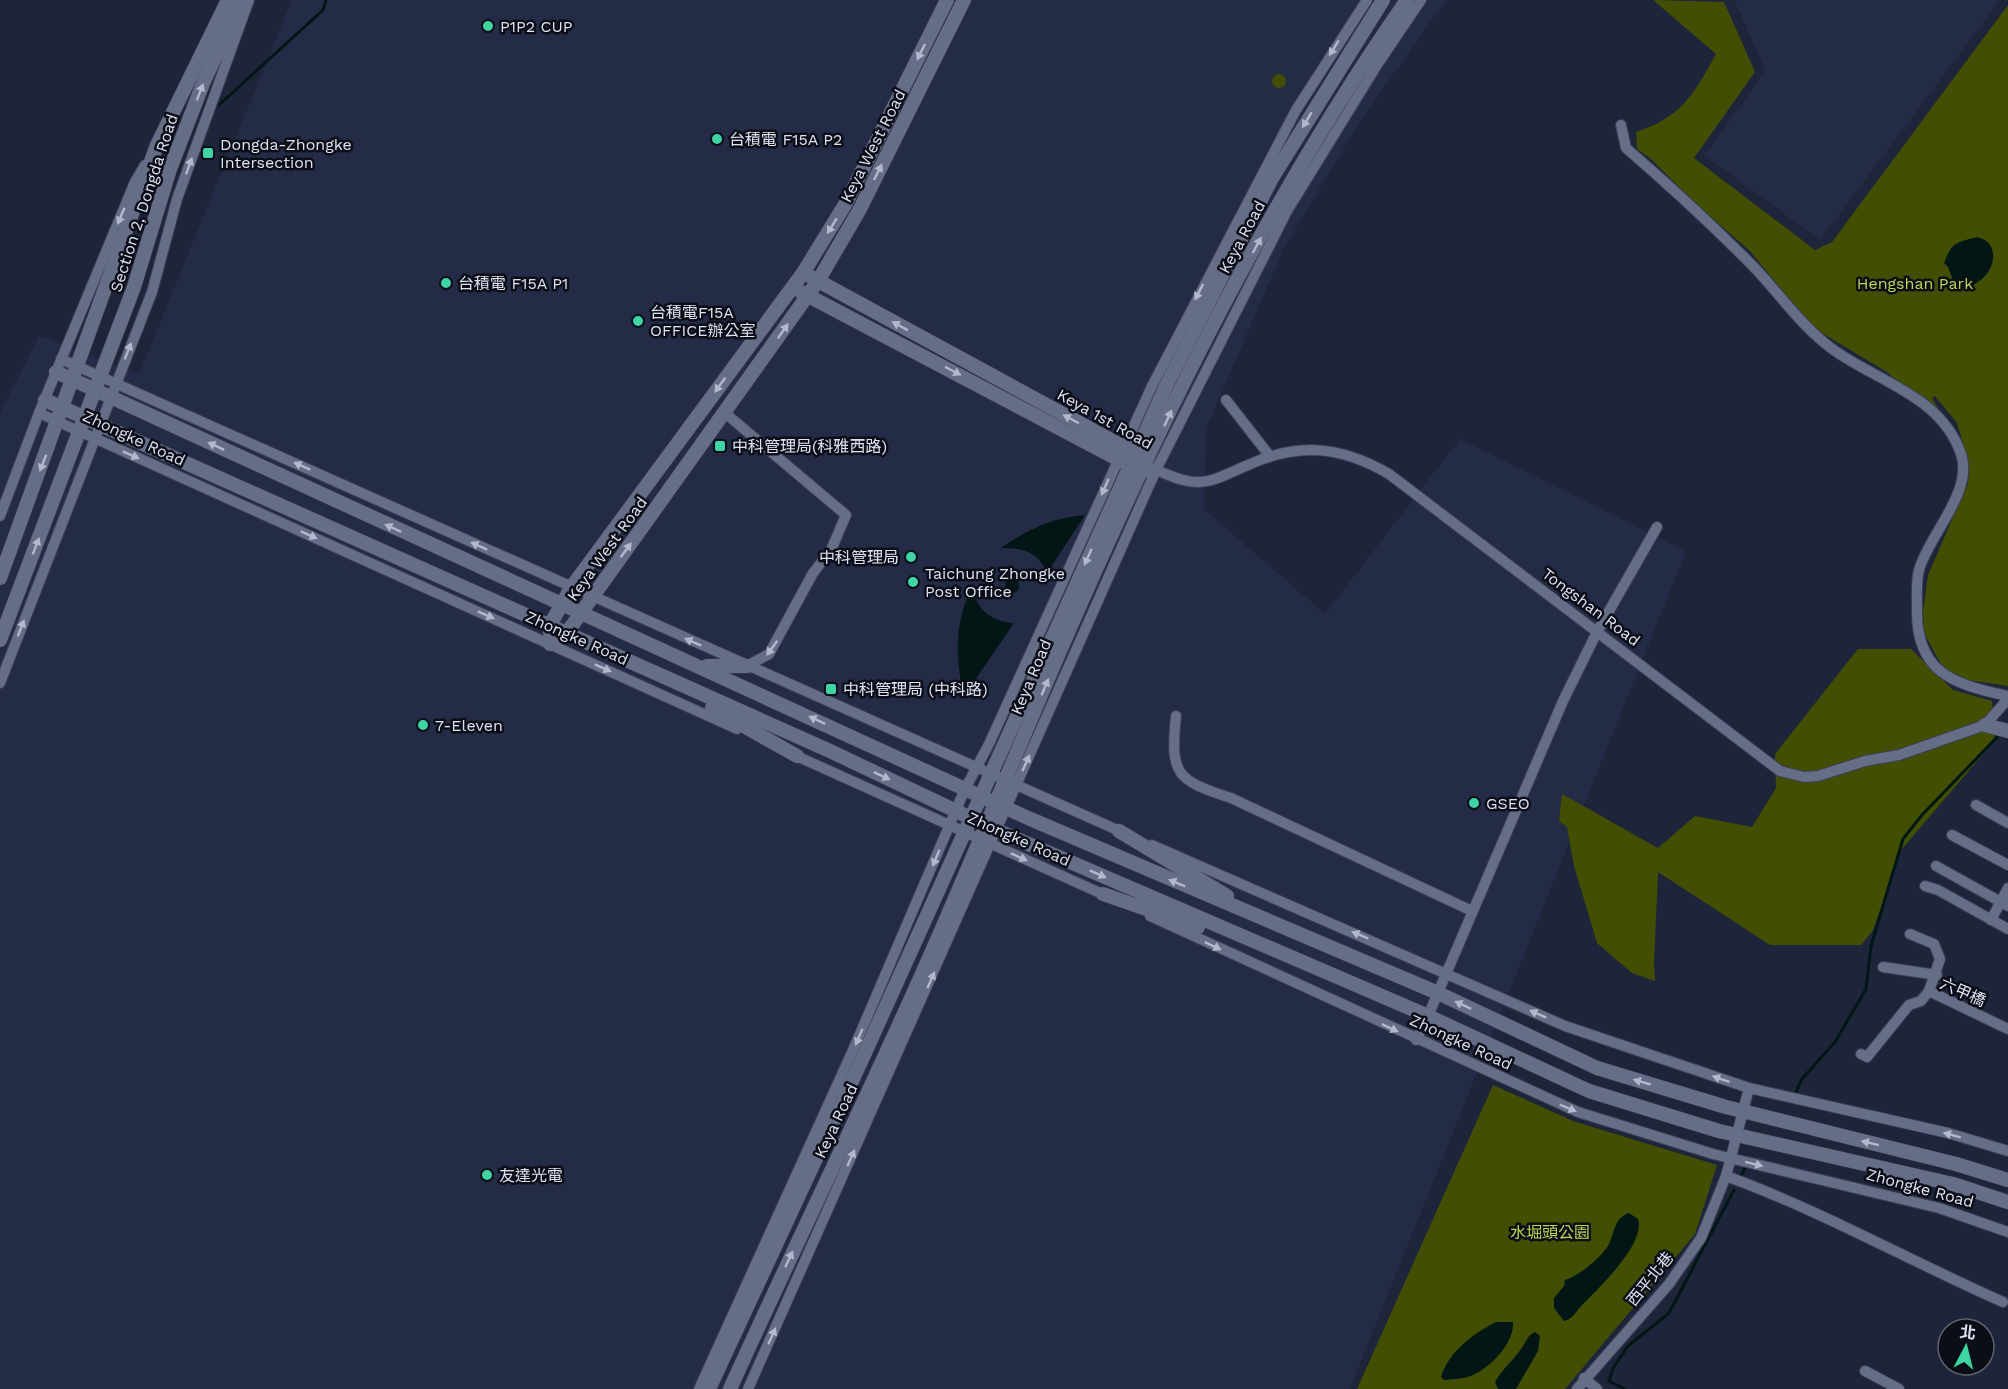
<svg xmlns="http://www.w3.org/2000/svg" width="2008" height="1389" font-family="'Work Sans','Noto Sans TC',sans-serif">
  <rect width="100%" height="100%" fill="#1e243a"/>
  <g fill="#242b47">
    <polygon points="292,0 1446,0 1362,118 1284,248 1206,429 1204,509 1325,614 1460,439 1686,551 1350,1389 0,1389 0,413 39,336 139,374"/>
    <polygon points="1734,0 2000,0 1820,240 1704,155 1766,71"/>
  </g>
  <g fill="#424f03">
    <path d="M1653,0L1724,2L1755,72L1694,158L1815,250L1832,242L2008,5V686L1948,677L1924,633L1923,611L1928,575L1968,483L1969,464L1957,423L1935,396L1932,398L1948,426L1887,372L1812,327L1750,251L1694,202L1650,158L1637,149L1636,132C1682,117 1694,94 1716,54Z"/>
    <circle cx="1279" cy="81" r="7"/>
    <polygon points="1858,649 1911,649 1953,690 1992,701 1995,740 1901,850 1873,930 1861,945 1770,945 1658,872 1654,962 1655,981 1632,973 1597,943 1574,866 1567,827 1559,821 1562,794 1658,848 1695,816 1752,827 1776,788 1775,754"/>
    <polygon points="1493,1085 1573,1121 1717,1165 1695,1234 1565,1389 1357,1389"/>
  </g>
  <g fill="#031616">
    <path d="M1977,237C2008,244 1991,290 1956,288L1948,267L1944,263C1952,242 1955,243 1977,237Z"/>
    <path d="M1085,515L1047,573C1038,551 1022,548 1001,548C1028,529 1052,518 1085,515Z"/>
    <circle cx="1012" cy="586" r="7"/>
    <path d="M974,584C973,608 991,622 1014,623L964,696C955,657 954,619 974,584Z"/>
    <path d="M1629,1213L1638,1219C1646,1243 1600,1287 1584,1303C1577,1309 1574,1319 1564,1321L1554,1308V1298L1564,1286L1565,1280C1579,1276 1602,1257 1609,1244C1615,1232 1614,1218 1629,1213Z"/>
    <path d="M1496,1322H1513C1515,1343 1488,1371 1468,1377C1460,1379 1452,1379 1444,1380L1441,1377C1449,1351 1473,1334 1496,1322Z"/>
    <path d="M1535,1332L1540,1336L1538,1351L1516,1389H1498L1495,1382C1502,1369 1515,1359 1523,1346C1527,1340 1528,1335 1535,1332Z"/>
  </g>
  <g fill="none" stroke-linecap="round" stroke-linejoin="round">
    <g stroke="#031616" stroke-width="3">
      <polyline points="219,105 323,10 326,0"/>
      <polyline points="1796,1092 1802,1079 1835,1042 1866,989 1871,946 1903,839 1922,815 2001,733"/>
      <polyline points="1740,1177 1746,1167"/>
      <polyline points="1609,1381 1613,1368 1628,1346 1669,1313 1734,1190"/>
      <polyline points="1609,1381 1625,1389"/>
    </g>
    <g stroke="#3b3f52" stroke-width="12">
      <g id="minor">
        <path d="M1621,125L1626,148C1669,185 1710,223 1749,262C1777,290 1799,324 1831,348C1875,381 1941,395 1961,454C1974,492 1928,536 1919,570C1916,581 1917,595 1917,607C1915,672 1952,684 2008,696"/>
        <polyline points="61,359 1124,833"/>
        <polyline points="1226,400 1269,455"/>
        <polyline points="39,413 737,729"/>
        <polyline points="725,413 846,515 831,550 813,573 769,654 747,666"/>
        <path d="M1156,470C1169,475 1182,482 1196,482C1213,483 1233,471 1248,465C1299,442 1341,446 1389,474L1780,771L1804,777L1818,776L1865,761L1899,755L1985,725L2008,699"/>
        <polyline points="0,516 39,413 135,182 145,165"/>
        <polyline points="0,683 152,292 177,199 249,0"/>
        <path d="M1176,716C1170,775 1176,780 1231,798L1472,911"/>
        <polyline points="792,754 1109,897"/>
        <polyline points="1976,805 2008,823"/>
        <polyline points="1952,835 2008,865"/>
        <polyline points="1152,845 1565,1026 1749,1088 1948,1133 2008,1151"/>
        <polyline points="1936,866 2008,906"/>
        <polyline points="1925,886 1938,890 2008,929"/>
        <polyline points="1150,916 1578,1112 1713,1154 1939,1208 2008,1232"/>
        <polyline points="1991,920 2008,888"/>
        <polyline points="1910,934 1934,944 1940,959 1929,991"/>
        <polyline points="1883,967 1937,975"/>
        <polyline points="1416,1040 1428,1016 1563,701 1597,632 1657,527"/>
        <polyline points="1861,1054 1867,1057 1909,1005 1921,1001 1929,991 2008,1029"/>
        <path d="M1726,1176C1822,1211 1910,1261 2003,1302"/>
        <polyline points="1865,1371 1899,1389"/>
        <polyline points="1584,1378 1597,1389"/>
        <polyline points="699,1389 853,1050 965,789 989,744 1152,386 1296,110 1367,0"/>
        <polyline points="748,1389 1156,470 1287,211 1377,65 1421,0"/>
        <polyline points="1577,1389 1669,1284 1701,1238 1726,1176 1749,1088"/>
      </g>
    </g>
    <g stroke="#3b3f52" stroke-width="15">
      <g id="tertiary">
        <polyline points="811,277 1142,457"/>
        <polyline points="801,292 1129,465 1143,471 1156,470"/>
        <polyline points="56,372 1028,818 1438,993 1597,1068 1726,1107 1956,1164 2008,1180"/>
        <polyline points="45,400 830,751 996,830 1428,1016 1589,1091 1719,1131 1953,1184 2008,1202"/>
        <polyline points="0,578 157,145 228,0"/>
        <polyline points="550,633 550,625 571,588 803,273 846,203 947,0"/>
        <polyline points="0,640 134,287 170,169 204,81 242,0"/>
        <polyline points="550,644 566,634 818,281 860,209 964,0"/>
        <polyline points="707,666 747,666"/>
        <polyline points="712,708 797,756"/>
        <polyline points="1985,725 2008,731"/>
        <polyline points="1119,831 1227,896"/>
        <polyline points="1103,894 1198,927"/>
        <polyline points="709,1389 864,1055 1167,384 1272,178 1383,0"/>
        <path d="M730,1389C795,1245 865,1103 929,958C975,854 1018,748 1063,644C1160,421 1268,199 1407,0"/>
      </g>
    </g>
    <use href="#minor" stroke="#656d87" stroke-width="10"/>
    <use href="#tertiary" stroke="#656d87" stroke-width="14"/>
  </g>
  <defs><path id="oneway-solid" d="M-6-.8H1V-3.2L6.5 0L1 3.2V.8H-6Z" transform="scale(1.5)"/></defs>
  <g fill="#b3b9cc">
    <use href="#oneway-solid" transform="translate(1334 48) rotate(122)"/>
    <use href="#oneway-solid" transform="translate(921 52) rotate(116)"/>
    <use href="#oneway-solid" transform="translate(200 92) rotate(-69)"/>
    <use href="#oneway-solid" transform="translate(1307 120) rotate(121)"/>
    <use href="#oneway-solid" transform="translate(189 166) rotate(-70)"/>
    <use href="#oneway-solid" transform="translate(878 172) rotate(-63)"/>
    <use href="#oneway-solid" transform="translate(121 216) rotate(113)"/>
    <use href="#oneway-solid" transform="translate(832 226) rotate(122)"/>
    <use href="#oneway-solid" transform="translate(1257 245) rotate(-62)"/>
    <use href="#oneway-solid" transform="translate(1199 292) rotate(117)"/>
    <use href="#oneway-solid" transform="translate(900 326) rotate(-151)"/>
    <use href="#oneway-solid" transform="translate(783 331) rotate(-55)"/>
    <use href="#oneway-solid" transform="translate(128 351) rotate(-68)"/>
    <use href="#oneway-solid" transform="translate(953 371) rotate(28)"/>
    <use href="#oneway-solid" transform="translate(720 385) rotate(126)"/>
    <use href="#oneway-solid" transform="translate(1168 418) rotate(-65)"/>
    <use href="#oneway-solid" transform="translate(1071 419) rotate(-152)"/>
    <use href="#oneway-solid" transform="translate(216 446) rotate(-155)"/>
    <use href="#oneway-solid" transform="translate(131 455) rotate(24)"/>
    <use href="#oneway-solid" transform="translate(43 463) rotate(111)"/>
    <use href="#oneway-solid" transform="translate(302 466) rotate(-156)"/>
    <use href="#oneway-solid" transform="translate(1105 487) rotate(114)"/>
    <use href="#oneway-solid" transform="translate(393 528) rotate(-155)"/>
    <use href="#oneway-solid" transform="translate(309 535) rotate(24)"/>
    <use href="#oneway-solid" transform="translate(36 546) rotate(-69)"/>
    <use href="#oneway-solid" transform="translate(479 546) rotate(-156)"/>
    <use href="#oneway-solid" transform="translate(626 550) rotate(-54)"/>
    <use href="#oneway-solid" transform="translate(1088 557) rotate(114)"/>
    <use href="#oneway-solid" transform="translate(486 615) rotate(24)"/>
    <use href="#oneway-solid" transform="translate(21 628) rotate(-69)"/>
    <use href="#oneway-solid" transform="translate(693 642) rotate(-156)"/>
    <use href="#oneway-solid" transform="translate(772 648) rotate(126)"/>
    <use href="#oneway-solid" transform="translate(603 668) rotate(24)"/>
    <use href="#oneway-solid" transform="translate(1045 687) rotate(-67)"/>
    <use href="#oneway-solid" transform="translate(817 720) rotate(-155)"/>
    <use href="#oneway-solid" transform="translate(1026 763) rotate(-66)"/>
    <use href="#oneway-solid" transform="translate(882 776) rotate(25)"/>
    <use href="#oneway-solid" transform="translate(1019 857) rotate(24)"/>
    <use href="#oneway-solid" transform="translate(936 858) rotate(113)"/>
    <use href="#oneway-solid" transform="translate(1098 874) rotate(24)"/>
    <use href="#oneway-solid" transform="translate(1177 883) rotate(-157)"/>
    <use href="#oneway-solid" transform="translate(1360 935) rotate(-157)"/>
    <use href="#oneway-solid" transform="translate(1213 946) rotate(25)"/>
    <use href="#oneway-solid" transform="translate(931 980) rotate(-66)"/>
    <use href="#oneway-solid" transform="translate(1463 1005) rotate(-155)"/>
    <use href="#oneway-solid" transform="translate(1538 1014) rotate(-156)"/>
    <use href="#oneway-solid" transform="translate(1390 1028) rotate(25)"/>
    <use href="#oneway-solid" transform="translate(859 1037) rotate(113)"/>
    <use href="#oneway-solid" transform="translate(1721 1079) rotate(-161)"/>
    <use href="#oneway-solid" transform="translate(1642 1082) rotate(-164)"/>
    <use href="#oneway-solid" transform="translate(1568 1108) rotate(23)"/>
    <use href="#oneway-solid" transform="translate(1952 1135) rotate(-165)"/>
    <use href="#oneway-solid" transform="translate(1870 1143) rotate(-166)"/>
    <use href="#oneway-solid" transform="translate(851 1158) rotate(-66)"/>
    <use href="#oneway-solid" transform="translate(1754 1164) rotate(14)"/>
    <use href="#oneway-solid" transform="translate(789 1259) rotate(-65)"/>
    <use href="#oneway-solid" transform="translate(772 1336) rotate(-66)"/>
  </g>
  <g fill="#3ed4a3" stroke="#0b0e17" stroke-width="2">
    <circle cx="488" cy="26" r="6"/>
    <circle cx="717" cy="139" r="6"/>
    <rect x="202" y="147" width="12" height="12" rx="3"/>
    <circle cx="446" cy="283" r="6"/>
    <circle cx="638" cy="321" r="6"/>
    <rect x="714" y="440" width="12" height="12" rx="3"/>
    <circle cx="911" cy="557" r="6"/>
    <circle cx="913" cy="582" r="6"/>
    <rect x="825" y="683" width="12" height="12" rx="3"/>
    <circle cx="423" cy="725" r="6"/>
    <circle cx="1474" cy="803" r="6"/>
    <circle cx="487" cy="1175" r="6"/>
  </g>
  <g text-anchor="middle" dominant-baseline="central" stroke-width="5" stroke-linejoin="round" paint-order="stroke">
    <g font-size="16" fill="#dde2f1" stroke="#0b0e17" text-anchor="start">
      <text x="500" y="26">P1P2 CUP</text>
      <text x="729" y="139">台積電 F15A P2</text>
      <text x="220" y="144">Dongda-Zhongke<tspan x="220" dy="18">Intersection</tspan></text>
      <text x="458" y="283">台積電 F15A P1</text>
      <text x="650" y="312">台積電F15A<tspan x="650" dy="18">OFFICE辦公室</tspan></text>
      <text x="732" y="446">中科管理局(科雅西路)</text>
      <text x="899" y="557" text-anchor="end">中科管理局</text>
      <text x="925" y="573">Taichung Zhongke<tspan x="925" dy="18">Post Office</tspan></text>
      <text x="843" y="689">中科管理局 (中科路)</text>
      <text x="435" y="725">7-Eleven</text>
      <text x="1486" y="803">GSEO</text>
      <text x="499" y="1175">友達光電</text>
    </g>
    <g font-size="16" fill="#dde2f1" stroke="#0b0e17">
      <text transform="translate(873 146) rotate(-63)">Keya West Road</text>
      <text transform="translate(144 203) rotate(-72)">Section 2, Dongda Road</text>
      <text transform="translate(1242 237) rotate(-62)">Keya Road</text>
      <text transform="translate(1105 419) rotate(29)">Keya 1st Road</text>
      <text transform="translate(134 438) rotate(25)">Zhongke Road</text>
      <text transform="translate(607 549) rotate(-54)">Keya West Road</text>
      <text transform="translate(1591 607) rotate(37)">Tongshan Road</text>
      <text transform="translate(577 638) rotate(24)">Zhongke Road</text>
      <text transform="translate(1031 677) rotate(-67)">Keya Road</text>
      <text transform="translate(1019 839) rotate(24)">Zhongke Road</text>
      <text transform="translate(1963 992) rotate(24)">六甲橋</text>
      <text transform="translate(1461 1042) rotate(25)">Zhongke Road</text>
      <text transform="translate(836 1121) rotate(-65)">Keya Road</text>
      <text transform="translate(1920 1188) rotate(15)">Zhongke Road</text>
      <text transform="translate(1650 1279) rotate(-51)">西平北巷</text>
    </g>
    <g font-size="16" fill="#bcd854" stroke="#0b0e17">
      <text x="1915" y="283">Hengshan Park</text>
      <text x="1550" y="1232">水堀頭公園</text>
    </g>
  </g>
  <g transform="translate(1966 1347) rotate(7)"><circle r="28" fill="#0b0e17" stroke="#5f636e" stroke-width="1.5"/>
  <path d="M0-4.5L10 22L0 15L-10 22Z" fill="#3ed4a3"/>
  <text y="-9" font-size="16" font-weight="bold" text-anchor="middle" fill="#dde2f1">北</text>
  </g>
</svg>
